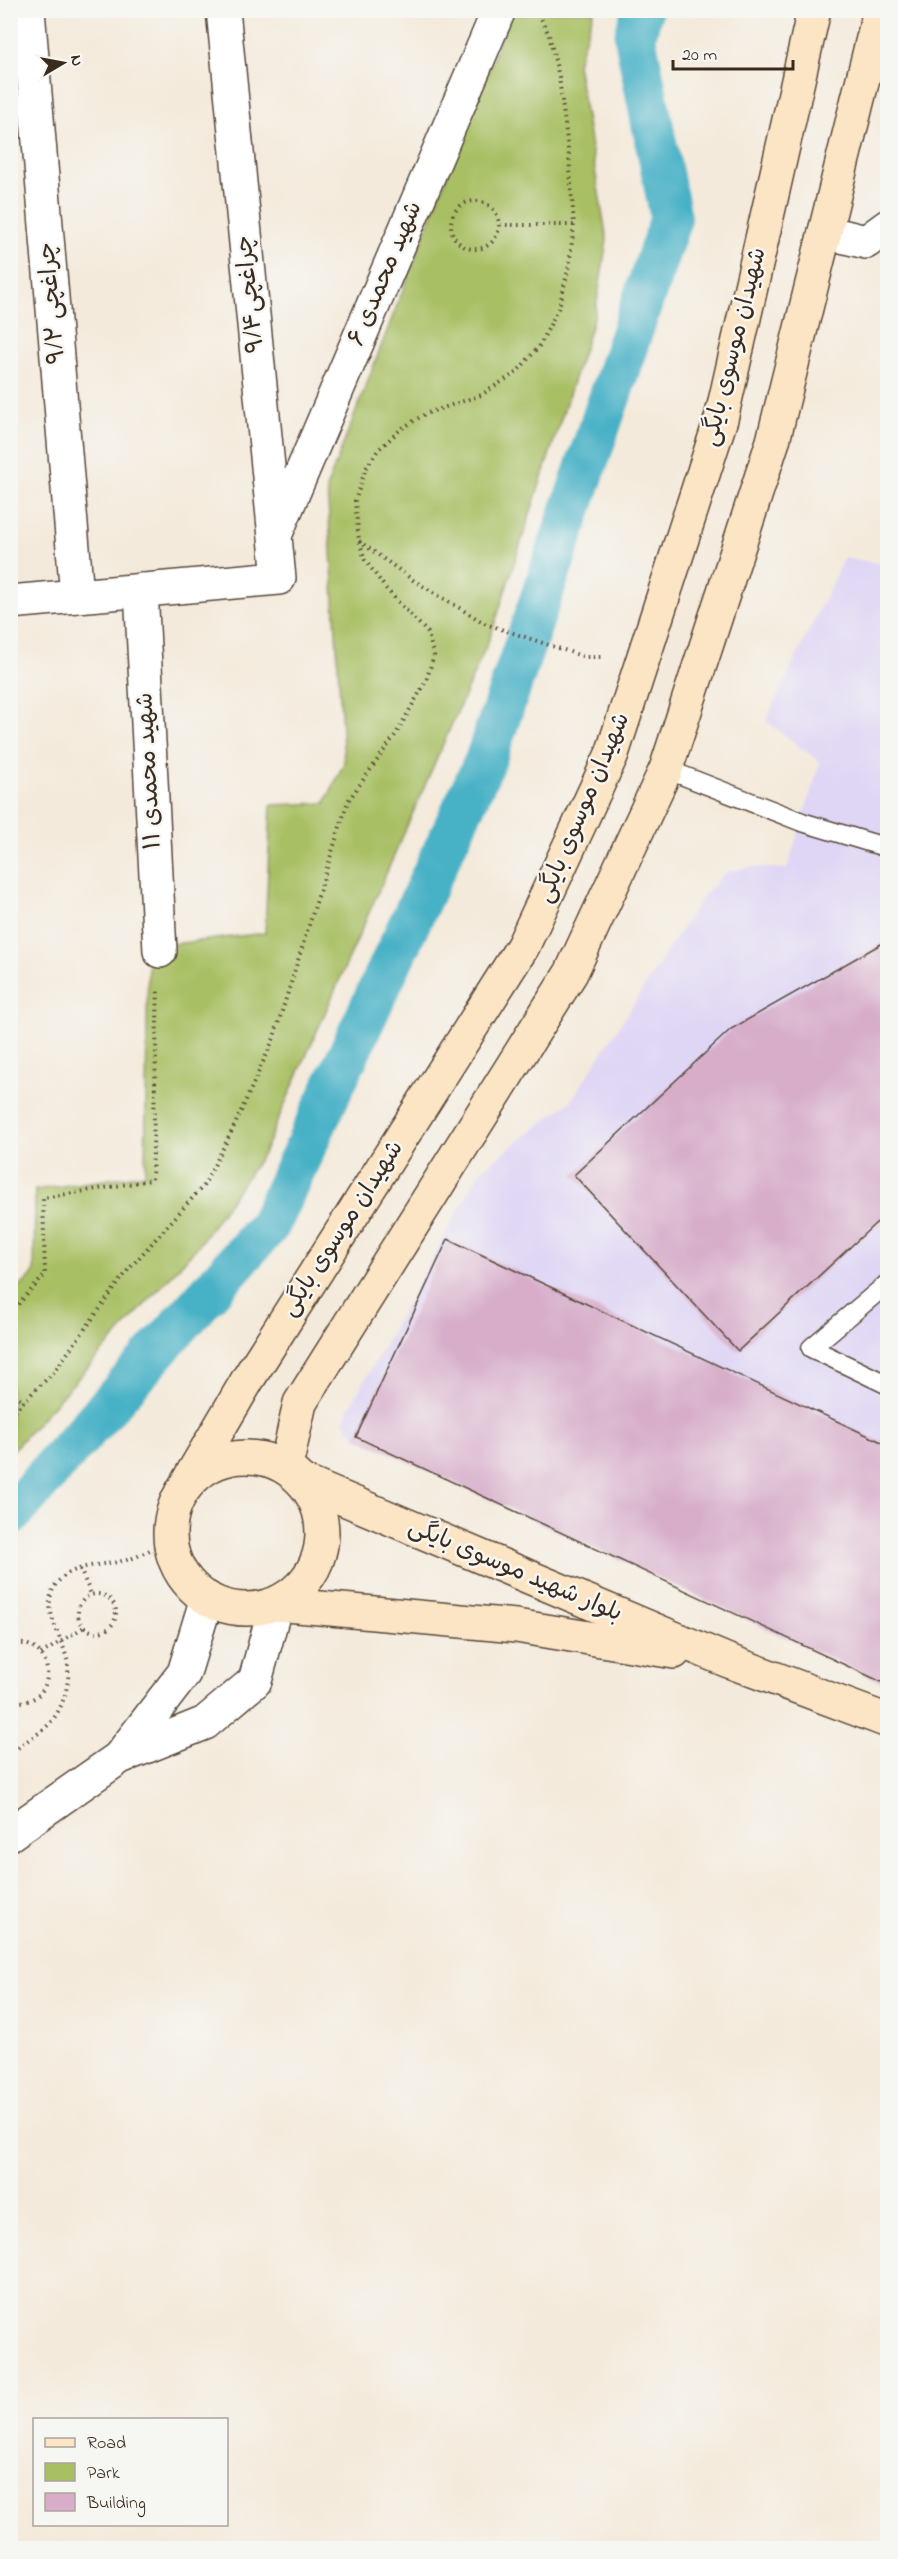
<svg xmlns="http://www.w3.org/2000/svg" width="898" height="2559" font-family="'Indie Flower','Playpen Sans Arabic',sans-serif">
  <rect width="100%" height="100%" fill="#f6f6f2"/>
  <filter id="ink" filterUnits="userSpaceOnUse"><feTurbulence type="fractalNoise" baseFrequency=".0167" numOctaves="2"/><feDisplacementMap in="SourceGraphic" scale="12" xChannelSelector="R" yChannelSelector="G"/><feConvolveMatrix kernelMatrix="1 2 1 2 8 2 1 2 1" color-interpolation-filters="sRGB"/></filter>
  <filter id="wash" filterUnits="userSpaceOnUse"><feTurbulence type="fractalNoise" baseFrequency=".008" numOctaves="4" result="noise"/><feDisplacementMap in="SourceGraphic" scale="24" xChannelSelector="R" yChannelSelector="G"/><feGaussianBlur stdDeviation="1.35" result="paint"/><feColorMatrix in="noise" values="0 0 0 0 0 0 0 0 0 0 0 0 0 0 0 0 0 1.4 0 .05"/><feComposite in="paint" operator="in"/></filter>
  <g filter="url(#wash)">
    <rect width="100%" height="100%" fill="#f4eadb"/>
    <polygon fill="#dfd5f5" points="844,557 887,565 887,1685 356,1437 343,1420 481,1170 571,1101 702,897 726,872 753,867 787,869 820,762 766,721"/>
    <polygon fill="#a8bf64" stroke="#727441" stroke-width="1.5" points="511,11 594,11 577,64 607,240 595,314 491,635 263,1154 198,1246 11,1452 11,1296 34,1273 35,1190 145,1174 148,947 265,933 271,805 325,803 344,763 327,486"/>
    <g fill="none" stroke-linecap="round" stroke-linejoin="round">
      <polyline stroke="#47b1c6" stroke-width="42" points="10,1516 269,1225 485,761 671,218 635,37 642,10"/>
    </g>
    <g id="blocks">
      <g fill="#d7adca">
        <polygon points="888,940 888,1216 876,1223 738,1351 574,1175 731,1029"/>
        <polygon points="448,1239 888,1445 888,1685 356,1437"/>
      </g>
    </g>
  </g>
  <g filter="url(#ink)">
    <use href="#blocks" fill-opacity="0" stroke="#57473a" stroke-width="1.5"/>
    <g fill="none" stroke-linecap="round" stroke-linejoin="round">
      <g stroke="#57473a" stroke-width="21">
        <g id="lane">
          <polyline points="666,769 802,822 888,848"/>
          <polyline points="888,1283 811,1348 888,1385"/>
        </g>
      </g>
      <g stroke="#57473a" stroke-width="36">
        <g id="street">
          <polyline points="28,10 77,596"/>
          <polyline points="825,232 866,242 888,226"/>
          <polyline points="276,533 499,10"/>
          <polyline points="141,590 160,951"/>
          <polyline points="10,602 279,578 223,10"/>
          <polyline points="121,1755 184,1673 207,1598"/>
          <polyline points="10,1834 120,1757 205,1723 255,1681 276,1604"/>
        </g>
      </g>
      <g stroke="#57473a" stroke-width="36">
        <g id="secondary">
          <circle cx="246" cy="1533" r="76"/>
          <polyline points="286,1467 300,1403 571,973 666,769 773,441 880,10"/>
          <polyline points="304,1482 726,1660 888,1721"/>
          <polyline points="181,1493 248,1379 523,946 612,754 721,419 814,10"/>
          <polyline points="276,1604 516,1626 674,1652"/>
        </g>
      </g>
      <g stroke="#57473a" stroke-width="4" stroke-dasharray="1.5 4.5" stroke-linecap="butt">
        <circle cx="475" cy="225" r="24"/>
        <polyline points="500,225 574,225"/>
        <polyline points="359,541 413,580 486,624 585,657 603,657"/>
        <polyline points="10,1313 45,1275 43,1198 152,1180 158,988"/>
        <polyline points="10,1390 24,1402"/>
        <polyline points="10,1415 53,1373 128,1270 204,1185 233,1129 273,1040 348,801 396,734 426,681 434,656 428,633 387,590 365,560 359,540 355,501 366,468 378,450 401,429 425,414 481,395 517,372 540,345 559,307 569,266 574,225 569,156 559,77 549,35 537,10"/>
        <polyline points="80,1569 91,1594"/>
        <circle cx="97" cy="1613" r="19"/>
        <path d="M10,1645C57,1633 62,1711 10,1701"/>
        <polyline points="41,1654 84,1627"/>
        <path d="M10,1757C23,1740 30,1741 45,1728C61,1714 70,1688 68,1666C66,1638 32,1602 63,1577C82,1562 111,1566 133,1558C146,1553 158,1545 170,1539"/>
      </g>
      <use href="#lane" stroke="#fff" stroke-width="18"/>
      <use href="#street" stroke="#fff" stroke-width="33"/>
      <use href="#secondary" stroke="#fce5c4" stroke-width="33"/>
    </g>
  </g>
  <g text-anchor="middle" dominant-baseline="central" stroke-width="5" stroke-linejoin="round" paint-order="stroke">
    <g font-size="24" fill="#3b2a1e" stroke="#f6f6f2">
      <text transform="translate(386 274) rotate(-67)">شهید محمدی ۶</text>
      <text transform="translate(251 294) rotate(-96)">۹/۴چراغچی</text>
      <text transform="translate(53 303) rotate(-95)">۹/۲ چراغچی</text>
      <text transform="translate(735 347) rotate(-76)">شهیدان موسوی بایگی</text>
      <text transform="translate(150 771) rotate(-93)">شهید محمدی ۱۱</text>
      <text transform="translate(584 808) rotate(-67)">شهیدان موسوی بایگی</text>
      <text transform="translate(343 1229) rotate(-57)">شهیدان موسوی بایگی</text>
      <text transform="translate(515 1571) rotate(23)">بلوار شهید موسوی بایگی</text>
    </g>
  </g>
  <rect width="898" height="2559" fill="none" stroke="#f6f6f2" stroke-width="36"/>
  <rect x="33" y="2418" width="195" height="108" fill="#f6f6f2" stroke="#aba49d" stroke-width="1.5"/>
  <rect x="45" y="2438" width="30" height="9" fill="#fce5c4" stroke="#aba49d" stroke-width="1.5"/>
  <text x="87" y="2448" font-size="18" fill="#3b2a1e">Road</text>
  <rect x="45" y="2463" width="30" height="18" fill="#a8bf64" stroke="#aba49d" stroke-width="1.5"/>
  <text x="87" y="2478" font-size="18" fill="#3b2a1e">Park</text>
  <rect x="45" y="2493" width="30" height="18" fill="#d7adca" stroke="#aba49d" stroke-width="1.5"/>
  <text x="87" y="2508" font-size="18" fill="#3b2a1e">Building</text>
  <g transform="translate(63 63) rotate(80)" stroke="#f6f6f2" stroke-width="4.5" paint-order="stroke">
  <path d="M0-4.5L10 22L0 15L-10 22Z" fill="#3b2a1e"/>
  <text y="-9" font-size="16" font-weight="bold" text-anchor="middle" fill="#3b2a1e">N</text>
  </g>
  <path d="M673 60v9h120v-9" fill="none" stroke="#3b2a1e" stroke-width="3"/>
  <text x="682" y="60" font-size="18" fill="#3b2a1e" stroke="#f6f6f2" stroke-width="4.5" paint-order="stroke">20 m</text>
</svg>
